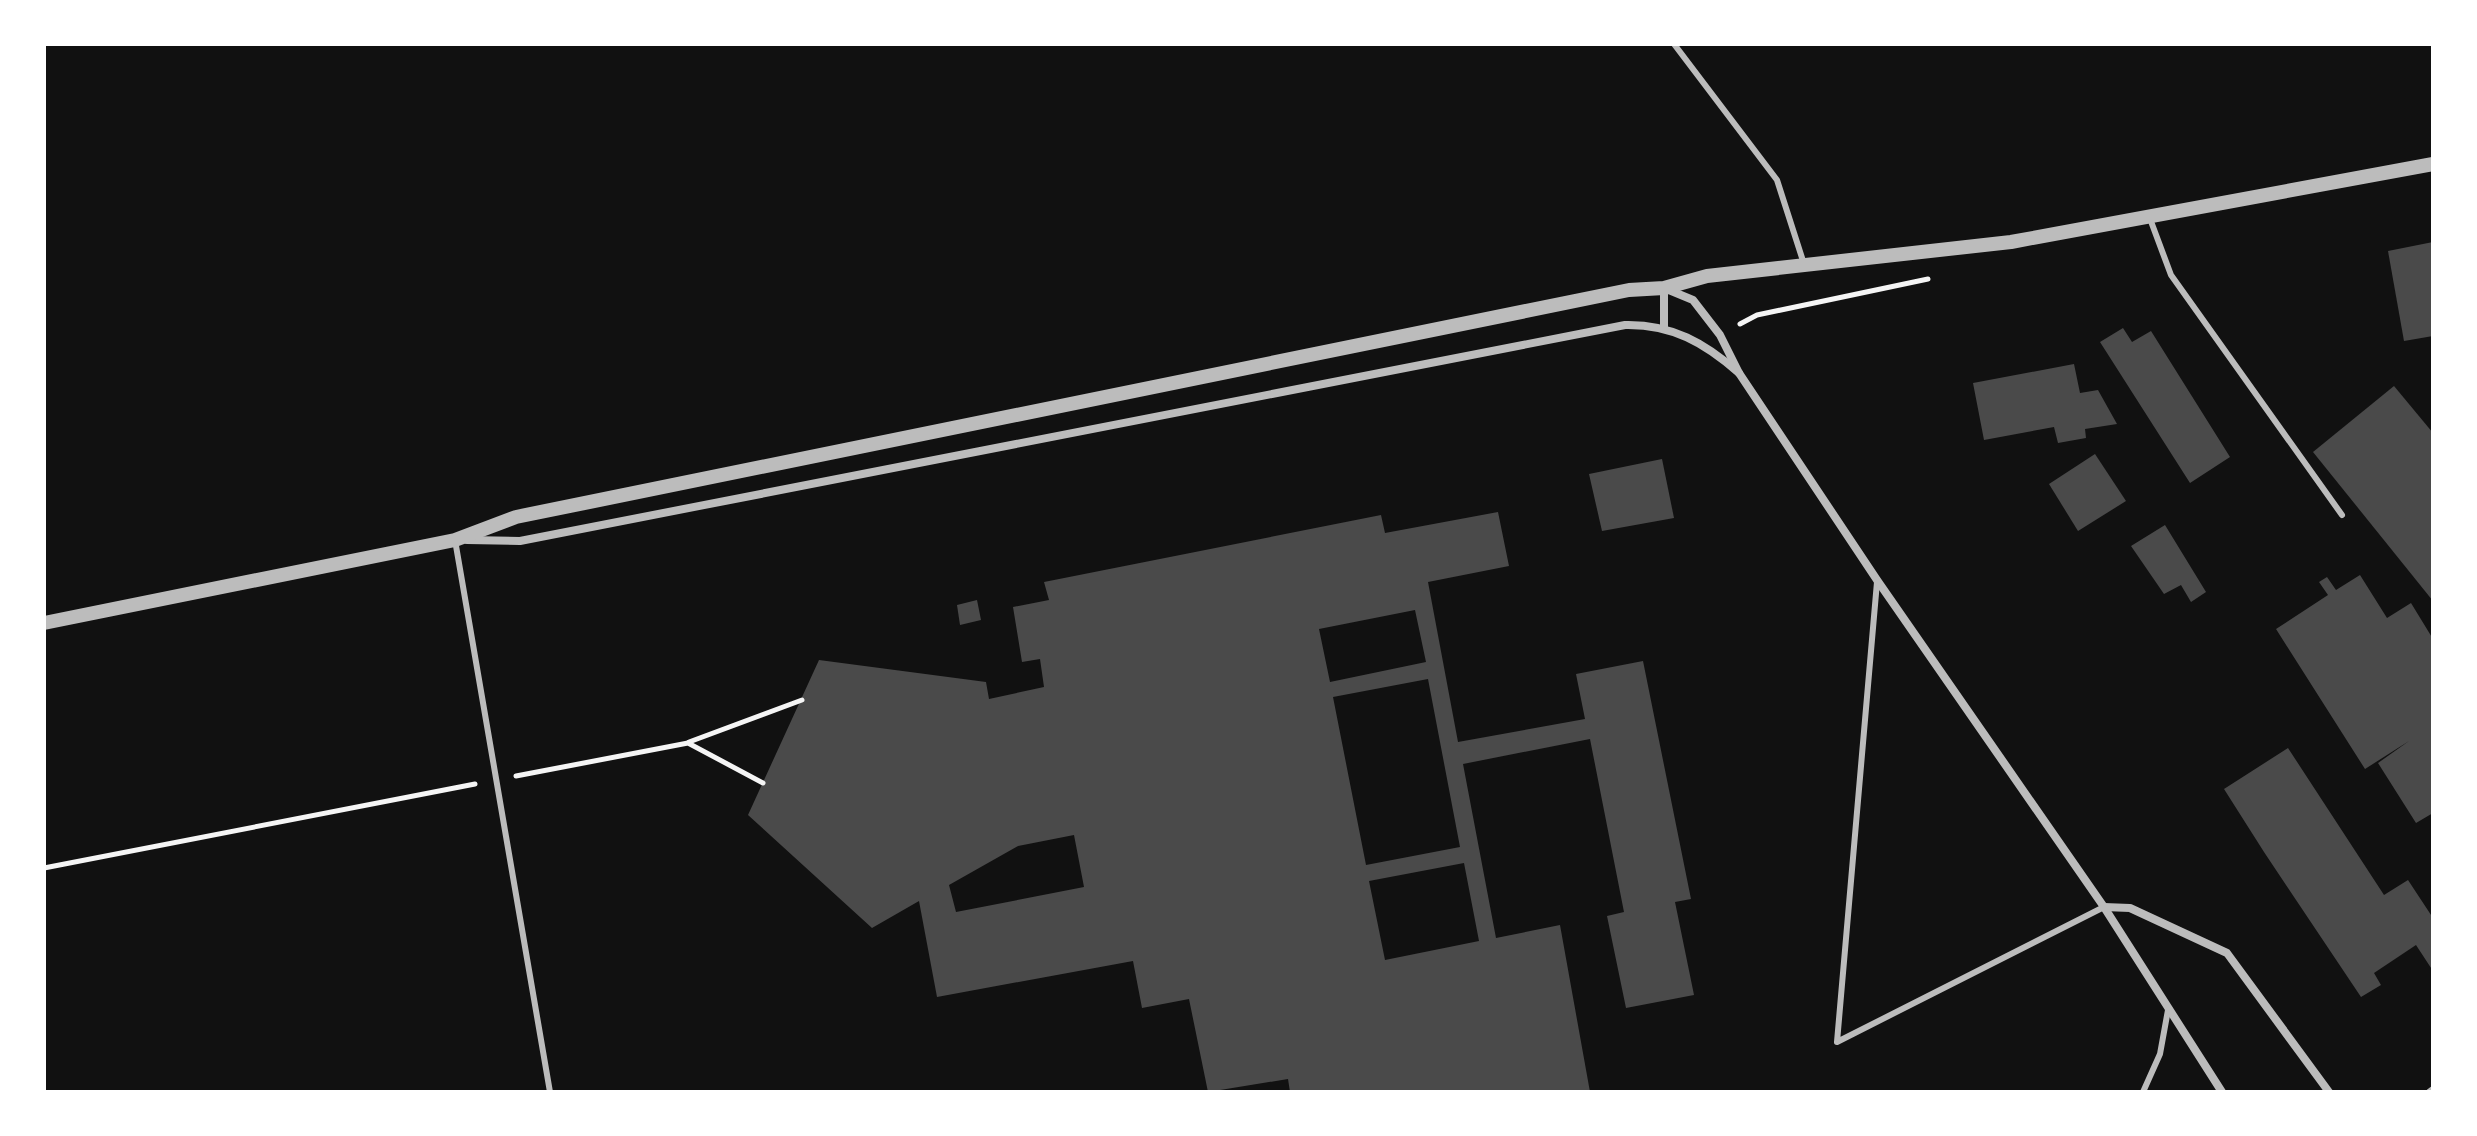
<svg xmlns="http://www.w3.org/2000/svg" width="2477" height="1136" font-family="Lato,sans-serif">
  <rect width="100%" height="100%" fill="#111"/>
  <g fill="#4a4a4a" fill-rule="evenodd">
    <polygon points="2433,242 2433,336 2404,341 2388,251"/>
    <polygon points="2123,328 2132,342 2151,331 2230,457 2190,483 2100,342"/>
    <polygon points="2074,364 2080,393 2098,390 2117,424 2085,429 2086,438 2058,443 2054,427 1984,440 1973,383"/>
    <polygon points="2394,386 2433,433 2433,601 2313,452"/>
    <polygon points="2095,454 2126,501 2078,531 2049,484"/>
    <polygon points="1662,459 1674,518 1602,531 1589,474"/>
    <path d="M1498,512L1509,566L1428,582L1458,742L1585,719L1576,674L1643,661L1691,899L1675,902L1694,995L1626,1008L1607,916L1624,912L1590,739L1463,764L1496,938L1560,925L1590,1092H1290L1288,1079L1208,1092L1189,999L1142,1008L1133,961L937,997L919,901L872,928L748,815L819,660L986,682L989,699L1044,687L1040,659L1022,662L1013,607L1049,600L1044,582L1381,515L1385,533ZM1415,610L1426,662L1330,682L1319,629ZM1428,679L1460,847L1366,865L1333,697ZM1074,835L1084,887L956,912L949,885L1018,846ZM1464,863L1479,941L1385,960L1369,881Z"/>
    <polygon points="2165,525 2206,592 2191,602 2181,585 2164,594 2131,546"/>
    <polygon points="2360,575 2387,618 2411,603 2433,639 2433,813 2416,823 2378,763 2409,741 2365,769 2276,629 2328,595 2319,582 2327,577 2336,590"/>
    <polygon points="977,600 981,620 960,625 957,605"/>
    <polygon points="2288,748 2384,895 2408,880 2433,918 2433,971 2416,945 2374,973 2381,985 2361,997 2264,852 2224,789"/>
  </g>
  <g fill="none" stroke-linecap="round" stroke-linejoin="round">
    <g stroke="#f5f5f5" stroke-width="5">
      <polyline points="1740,324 1757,315 1928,279"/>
      <polyline points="689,742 802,700"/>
      <polyline points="516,776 688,743 763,783"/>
      <polyline points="44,868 475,784"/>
    </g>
    <g stroke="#bcbcbc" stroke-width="6">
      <polyline points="1674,44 1777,180 1804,264"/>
      <polyline points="2149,216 2171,275 2342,515"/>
      <polyline points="455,540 550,1092"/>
      <polyline points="1877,582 1837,1042 2104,907"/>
      <polyline points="2143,1092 2160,1054 2168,1010"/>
      <polyline points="2429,1092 2433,1089"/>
    </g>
    <g stroke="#bcbcbc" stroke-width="8">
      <polyline points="1664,328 1664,288 1693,300 1720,335 1739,373 1877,580 2104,907 2222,1092"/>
      <path d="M467,540L520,541L1625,325C1672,324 1705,343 1739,373"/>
      <polyline points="2104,907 2130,908 2227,953 2329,1092"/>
    </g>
    <polyline stroke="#bcbcbc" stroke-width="14" points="44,623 455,540 516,517 1629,290 1664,288 1707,276 2011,242 2433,164"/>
  </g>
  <rect width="2477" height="1136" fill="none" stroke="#ffffff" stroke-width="92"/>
</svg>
